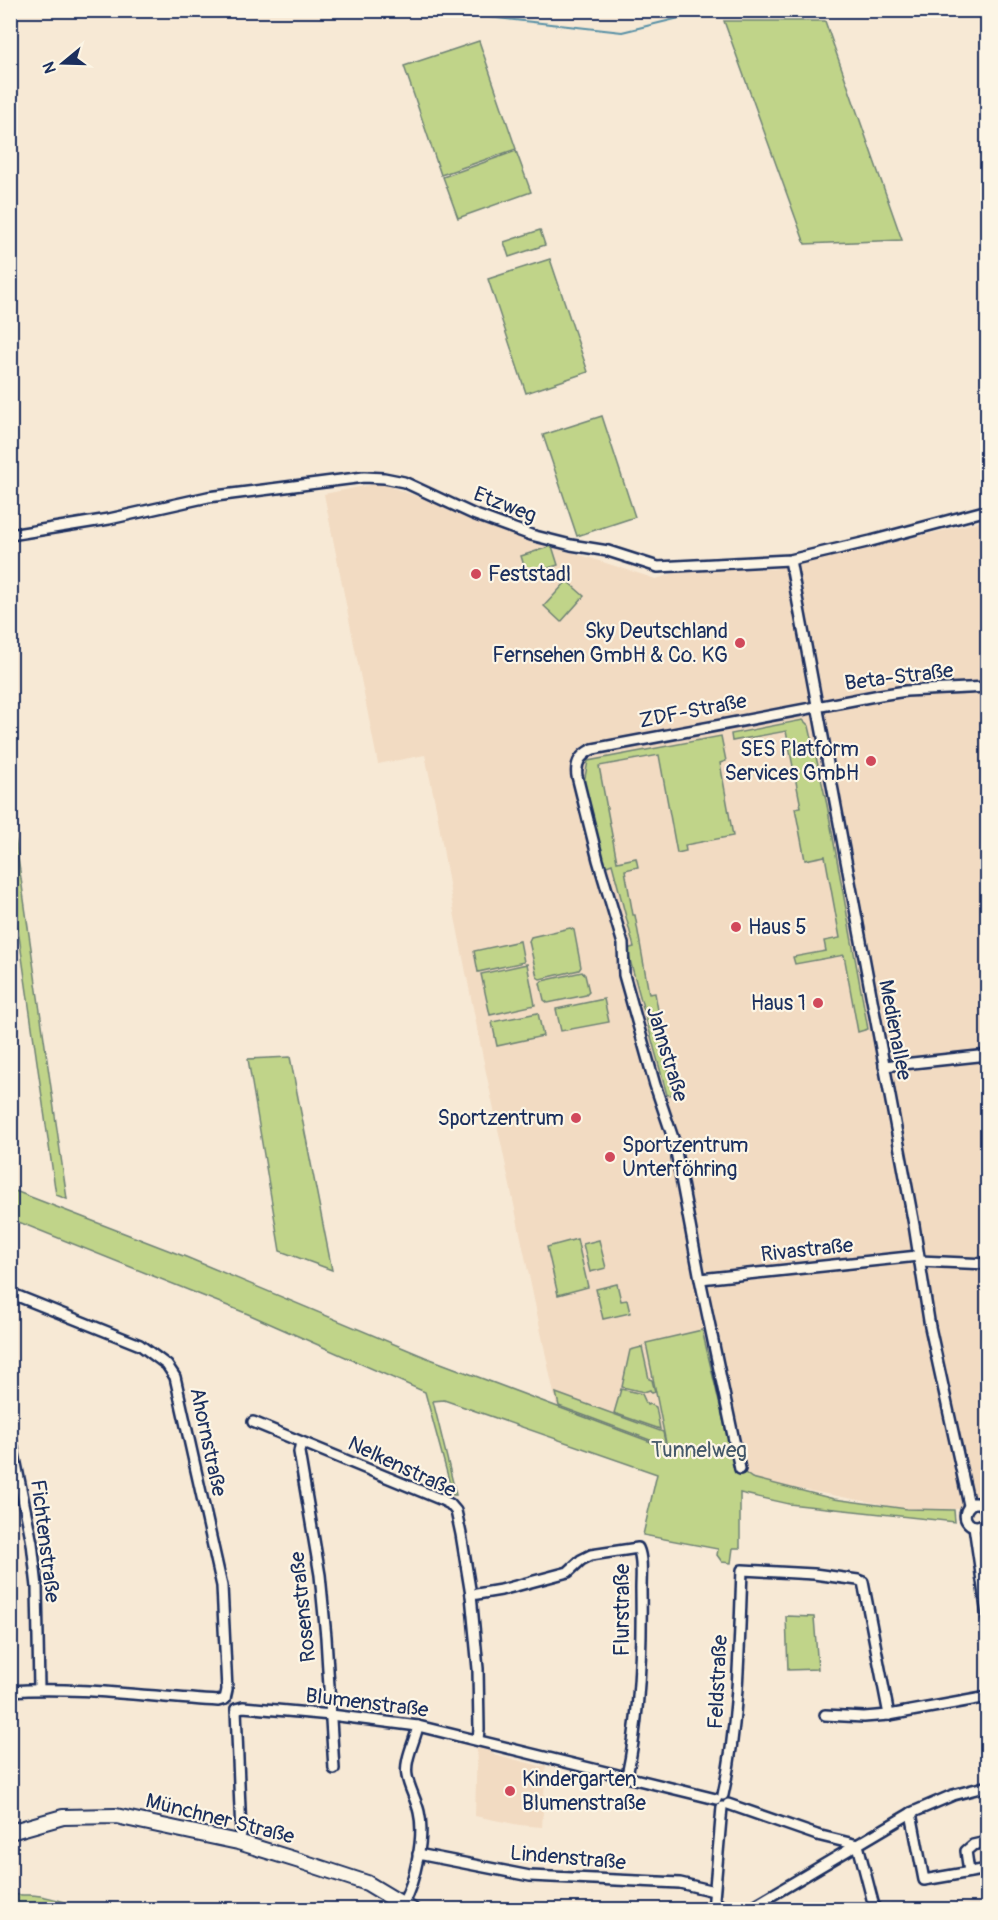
<svg xmlns="http://www.w3.org/2000/svg" width="998" height="1920" font-family="Pangolin,sans-serif">
  <rect width="100%" height="100%" fill="#f7e9d5"/>
  <filter id="ink" filterUnits="userSpaceOnUse"><feTurbulence type="fractalNoise" baseFrequency=".0167" numOctaves="2"/><feDisplacementMap in="SourceGraphic" scale="12" xChannelSelector="R" yChannelSelector="G"/><feConvolveMatrix kernelMatrix="1 2 1 2 8 2 1 2 1" color-interpolation-filters="sRGB"/></filter>
  <g filter="url(#ink)">
    <g fill="#f2dbc2">
      <polygon points="380,483 571,552 656,579 685,570 711,568 774,569 836,556 987,520 987,1509 907,1509 746,1479 557,1408 483,1058 452,902 436,807 425,755 378,764 324,494"/>
      <polygon points="477,1747 490,1750 493,1754 540,1766 546,1765 542,1827 519,1825 475,1816"/>
    </g>
    <g fill="#c0d489" stroke="#6e8274" stroke-width="1.5">
      <polygon points="724,21 825,21 902,240 805,244"/>
      <polygon points="479,41 516,149 441,175 404,66"/>
      <polygon points="516,151 531,192 458,218 443,177"/>
      <polygon points="540,230 545,245 509,257 504,242"/>
      <polygon points="550,259 588,372 526,393 488,279"/>
      <polygon points="602,416 635,517 577,536 543,435"/>
      <polygon points="552,546 558,565 527,575 521,556"/>
      <polygon points="567,581 584,596 561,622 544,606"/>
      <polygon points="803,720 809,726 827,805 868,1029 858,1032 844,955 795,964 793,957 826,951 824,941 840,938 825,856 805,860 795,808 801,807 786,731 732,741 731,734"/>
      <polygon points="721,736 726,761 720,763 733,836 685,845 686,851 677,853 659,755 599,766 617,862 636,858 638,867 625,870 633,915 635,915 649,994 655,993 669,1072 673,1072 676,1094 667,1095 627,949 634,947 612,864 604,867 583,788 588,761"/>
      <polygon points="10,809 11,809 67,1199 56,1195 11,880"/>
      <polygon points="570,928 574,930 581,967 579,970 540,979 537,977 529,941 531,937"/>
      <polygon points="520,941 524,962 478,972 474,951"/>
      <polygon points="527,964 535,1005 490,1015 481,974"/>
      <polygon points="582,972 585,975 589,992 586,995 548,1003 544,1000 540,983 542,981"/>
      <polygon points="604,999 609,1022 561,1031 556,1009"/>
      <polygon points="538,1013 543,1036 497,1046 492,1022"/>
      <polygon points="290,1057 332,1270 280,1251 248,1059"/>
      <polygon points="10,1189 186,1257 425,1357 667,1448 646,1343 702,1330 734,1465 752,1478 834,1499 907,1509 954,1510 955,1522 789,1504 740,1493 740,1548 733,1548 731,1563 722,1562 717,1555 718,1549 643,1535 657,1474 444,1400 433,1401 456,1495 453,1495 425,1392 248,1314 11,1219"/>
      <polygon points="577,1239 588,1287 558,1295 547,1247"/>
      <polygon points="599,1240 606,1268 590,1272 583,1244"/>
      <polygon points="617,1284 621,1301 627,1300 630,1313 603,1319 596,1289"/>
      <polygon points="642,1347 649,1379 652,1380 655,1392 652,1393 650,1390 644,1392 622,1387 630,1350"/>
      <polygon points="621,1389 642,1394 647,1405 650,1404 656,1407 660,1429 614,1413"/>
      <polygon points="556,1393 663,1432 666,1446 559,1406"/>
      <polygon points="786,1616 814,1617 818,1669 788,1670"/>
      <path d="M11,1894C17,1895 23,1895 29,1895C40,1895 73,1902 79,1909H11Z"/>
    </g>
    <g fill="none" stroke-linecap="round" stroke-linejoin="round">
      <polyline stroke="#5890a6" stroke-width="2" points="488,17 622,32 712,10"/>
      <g stroke="#1b2f5e" stroke-width="14">
        <g id="minor">
          <polyline points="10,535 109,519 208,497 364,477 384,478 404,482 473,514 531,535 571,545 608,551 658,567 790,560 871,541 988,510"/>
          <polyline points="790,560 914,1225 930,1327 969,1505"/>
          <polyline points="884,1066 988,1055"/>
          <polyline points="919,1261 988,1264"/>
          <polyline points="700,1279 918,1256"/>
          <polyline points="10,1293 140,1345 167,1365 175,1377 222,1586 227,1690 225,1699"/>
          <polyline points="253,1422 440,1499 450,1504 456,1511 461,1534 471,1595 478,1669 479,1729 478,1740"/>
          <polyline points="10,1434 32,1543 37,1587 39,1689"/>
          <polyline points="301,1442 299,1452 320,1575 326,1637 334,1769"/>
          <path d="M740,1469L700,1279L674,1141L655,1085L624,975L623,944L598,860L577,776C575,763 581,754 593,749L880,695L906,691L988,687"/>
          <path d="M988,1510L980,1503H973C954,1516 974,1537 988,1519"/>
          <polyline points="974,1526 988,1622"/>
          <path d="M471,1595L501,1590L568,1572L581,1560L591,1555L638,1548C643,1559 641,1576 641,1589C642,1651 640,1715 627,1776"/>
          <path d="M10,1691C80,1686 149,1697 218,1701L225,1699"/>
          <polyline points="236,1709 243,1707 331,1715 418,1726 716,1799"/>
          <polyline points="236,1709 241,1834 238,1842"/>
          <polyline points="825,1715 864,1717 889,1715 988,1697"/>
          <path d="M723,1795C739,1721 739,1645 742,1570L814,1574L858,1580L863,1582L889,1715"/>
          <polyline points="728,1804 817,1835 858,1845 875,1910"/>
          <polyline points="911,1813 924,1880 988,1869"/>
          <polyline points="418,1854 530,1876 680,1883 714,1891"/>
          <polyline points="969,1872 966,1851 973,1845 986,1842 988,1848"/>
          <polyline points="715,1901 725,1910"/>
          <path d="M403,1903C415,1881 425,1837 419,1812C416,1799 409,1788 407,1776C404,1760 415,1741 418,1726"/>
          <polyline points="713,1910 722,1807"/>
          <polyline points="747,1910 911,1813 953,1795 988,1786"/>
        </g>
      </g>
      <g stroke="#1b2f5e" stroke-width="18">
        <polyline id="secondary" points="10,1832 63,1817 116,1816 238,1842 303,1862 367,1883 412,1910"/>
      </g>
      <use href="#minor" stroke="#fcf5e5" stroke-width="9"/>
      <use href="#secondary" stroke="#fcf5e5" stroke-width="14"/>
    </g>
  </g>
  <g fill="#d1495b" stroke="#fcf5e5" stroke-width="2">
    <circle cx="476" cy="574" r="6"/>
    <circle cx="740" cy="643" r="6"/>
    <circle cx="871" cy="761" r="6"/>
    <circle cx="736" cy="927" r="6"/>
    <circle cx="818" cy="1003" r="6"/>
    <circle cx="576" cy="1118" r="6"/>
    <circle cx="610" cy="1157" r="6"/>
    <circle cx="510" cy="1791" r="6"/>
  </g>
  <g text-anchor="middle" dominant-baseline="central" stroke-width="4.5" stroke-linejoin="round" paint-order="stroke">
    <g font-size="21" fill="#1b2f5e" stroke="#fcf5e5">
      <text transform="translate(505 505) rotate(21)">Etzweg</text>
      <text transform="translate(899 677) rotate(-7)">Beta-Straße</text>
      <text transform="translate(693 711) rotate(-11)">ZDF-Straße</text>
      <text transform="translate(895 1030) rotate(79)">Medienallee</text>
      <text transform="translate(667 1054) rotate(73)">Jahnstraße</text>
      <text transform="translate(807 1250) rotate(-6)">Rivastraße</text>
      <text transform="translate(208 1442) rotate(78)">Ahornstraße</text>
      <text transform="translate(402 1467) rotate(25)">Nelkenstraße</text>
      <text transform="translate(45 1541) rotate(83)">Fichtenstraße</text>
      <text transform="translate(303 1607) rotate(-96)">Rosenstraße</text>
      <text transform="translate(622 1610) rotate(-90)">Flurstraße</text>
      <text transform="translate(718 1682) rotate(-87)">Feldstraße</text>
      <text transform="translate(367 1703) rotate(7)">Blumenstraße</text>
      <text transform="translate(220 1819) rotate(14)">Münchner Straße</text>
      <text transform="translate(568 1858) rotate(5)">Lindenstraße</text>
    </g>
    <g font-size="21" fill="#1b2f5e" stroke="#fcf5e5" text-anchor="start">
      <text x="488" y="574">Feststadl</text>
      <text x="728" y="631" text-anchor="end">Sky Deutschland<tspan x="728" dy="24">Fernsehen GmbH &amp; Co. KG</tspan></text>
      <text x="859" y="749" text-anchor="end">SES Platform<tspan x="859" dy="24">Services GmbH</tspan></text>
      <text x="748" y="927">Haus 5</text>
      <text x="806" y="1003" text-anchor="end">Haus 1</text>
      <text x="564" y="1118" text-anchor="end">Sportzentrum</text>
      <text x="622" y="1145">Sportzentrum<tspan x="622" dy="24">Unterföhring</tspan></text>
      <text x="522" y="1779">Kindergarten<tspan x="522" dy="24">Blumenstraße</tspan></text>
    </g>
    <g font-size="21" fill="#445869" stroke="#fcf5e5">
      <text x="699" y="1450">Tunnelweg</text>
    </g>
  </g>
  <rect width="998" height="1920" fill="none" stroke="#fcf5e5" stroke-width="36"/>
  <rect x="18" y="18" width="962" height="1884" fill="none" stroke="#1b2f5e" stroke-width="2" filter="url(#ink)"/>
  <g transform="translate(63 63) rotate(251)" stroke="#fcf5e5" stroke-width="4.5" paint-order="stroke">
  <path d="M0-4.5L10 22L0 15L-10 22Z" fill="#1b2f5e"/>
  <text y="-9" font-size="16" font-weight="bold" text-anchor="middle" fill="#1b2f5e">N</text>
  </g>
</svg>
